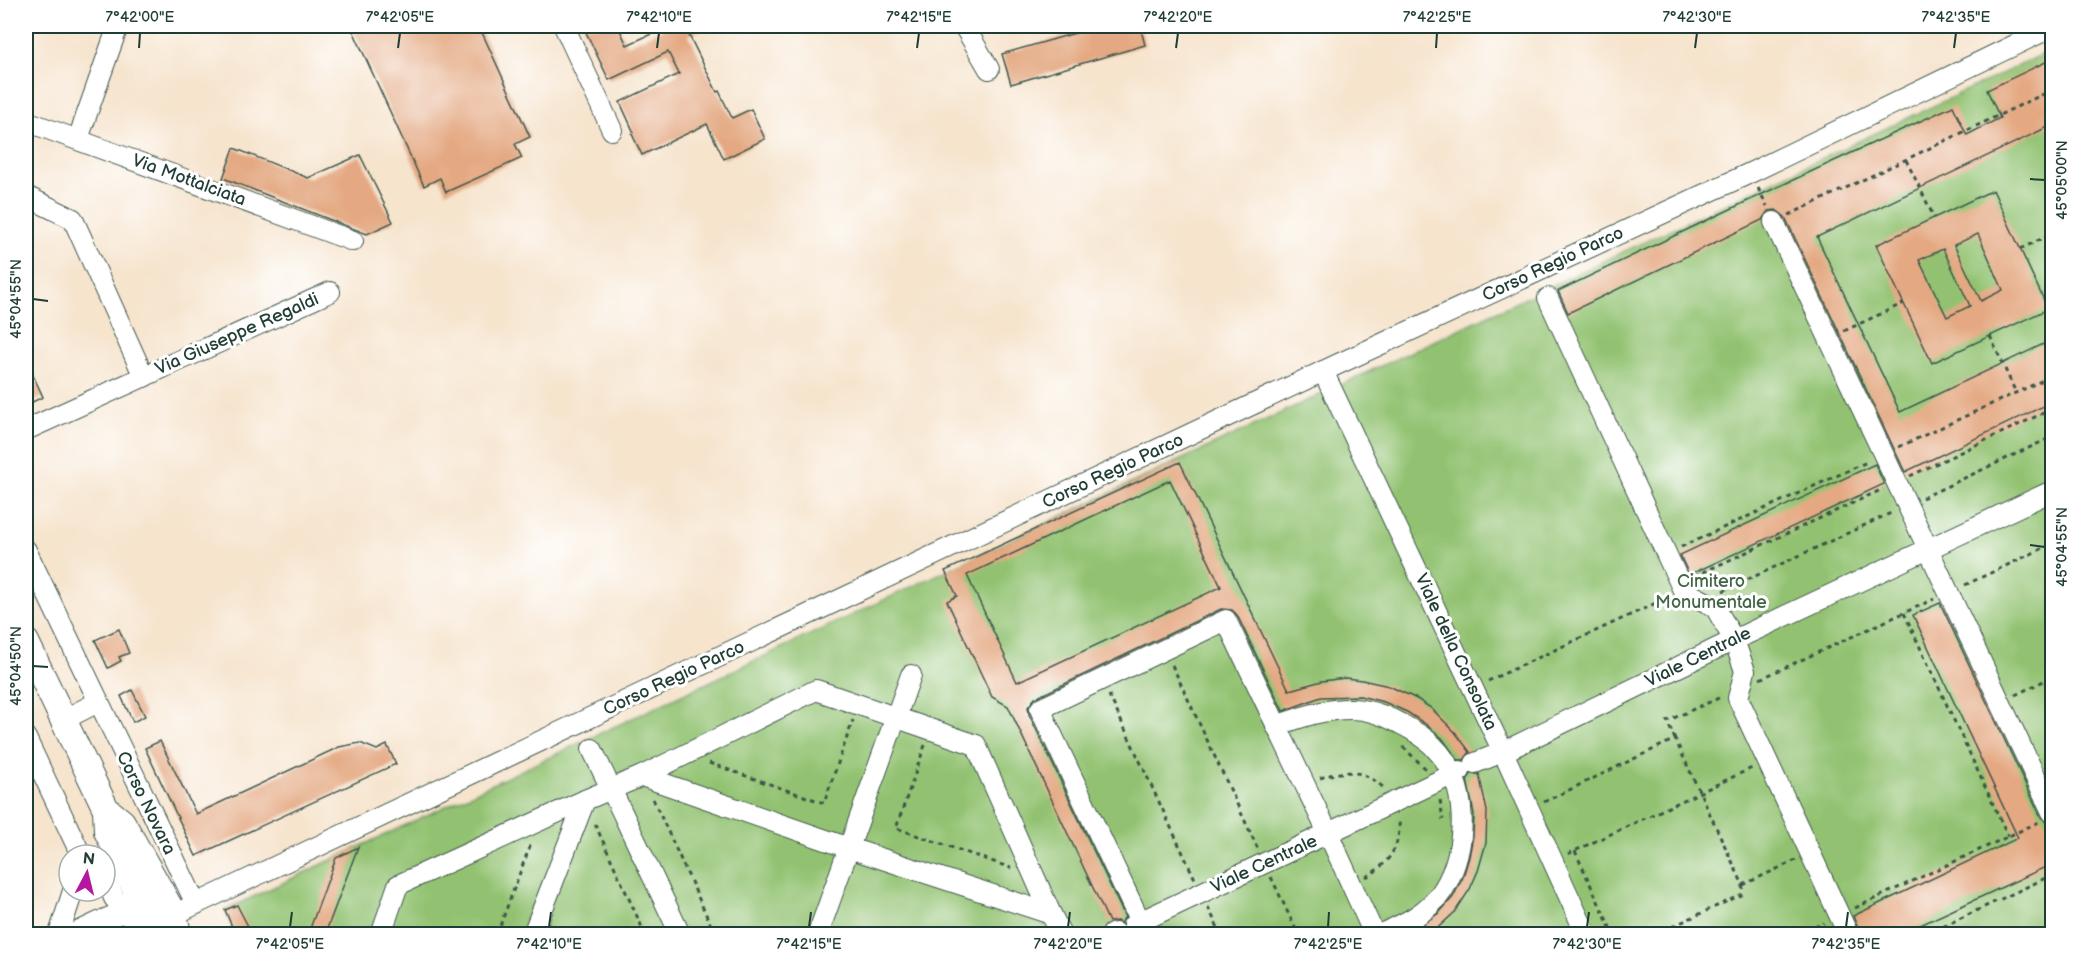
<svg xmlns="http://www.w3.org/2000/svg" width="2078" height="960" font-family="'Balsamiq Sans',sans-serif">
  <rect width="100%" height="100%" fill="#fff"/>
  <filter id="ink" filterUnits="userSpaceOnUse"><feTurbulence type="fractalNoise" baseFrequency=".0167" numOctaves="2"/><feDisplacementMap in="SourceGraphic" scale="12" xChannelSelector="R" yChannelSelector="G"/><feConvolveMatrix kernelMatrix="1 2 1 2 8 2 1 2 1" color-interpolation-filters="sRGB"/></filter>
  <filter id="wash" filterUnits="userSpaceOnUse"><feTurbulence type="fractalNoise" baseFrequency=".008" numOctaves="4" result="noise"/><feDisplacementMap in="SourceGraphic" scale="24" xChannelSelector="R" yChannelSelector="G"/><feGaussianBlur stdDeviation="1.35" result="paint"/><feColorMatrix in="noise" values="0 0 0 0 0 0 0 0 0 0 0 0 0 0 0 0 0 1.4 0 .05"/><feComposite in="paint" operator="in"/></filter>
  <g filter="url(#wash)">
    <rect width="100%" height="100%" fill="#f6e4cd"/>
    <path fill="#92c271" stroke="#588052" stroke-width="1.5" d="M2052,50V934H235L225,910C833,621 1444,339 2052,50Z"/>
    <g id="blocks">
      <g fill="#e4a982" fill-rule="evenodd">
        <polygon points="351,26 479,26 530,137 515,144 522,158 446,192 440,178 424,186"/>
        <polygon points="583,26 618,26 627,45 669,26 709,26 689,35 717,92 719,91 732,118 751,109 765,139 724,159 707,124 642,155 632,134 634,133 620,102 679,74 668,52 609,80"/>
        <polygon points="1100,26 1140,26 1145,45 1011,84 1002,54"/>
        <polygon points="2052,59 2052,125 1817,237 1900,412 2052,340 2052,402 1905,472 1785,217 1776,210 1768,211 1762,220 1568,313 1558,291 1756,197 1953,106 1967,135 2000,118 1987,90"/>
        <polygon points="234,148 308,178 360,155 393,222 367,234 223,178"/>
        <path d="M1993,190L2048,309L1932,363L1876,245ZM1978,234L2003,290L1981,301L1954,245ZM1943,249L1970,306L1947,317L1919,260Z"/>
        <polygon points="26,360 43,397 26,405"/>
        <path d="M1180,462L1289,690L1322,681L1345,678L1362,680L1389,686L1417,699L1431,708L1455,732L1470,752L1464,760H1458L1442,738L1424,723L1407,712L1384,702L1360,696L1321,697L1283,711L1237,615L1232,610L1221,609L1035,698L1028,707L1029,714L1125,917L1121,923L1117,921L1109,922L1008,706L992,697L947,601L957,596L945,571ZM1170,480L1221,587L1017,682L967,575Z"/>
        <polygon points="1875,464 1884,484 1689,575 1680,555"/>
        <polygon points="1940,603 2041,817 2048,823 2052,833 2052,864 1901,934 1860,934 1853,916 2018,838 1913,615"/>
        <polygon points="119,629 129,653 119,657 121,661 108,668 95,640"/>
        <polygon points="132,690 145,716 133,722 121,696"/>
        <polygon points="160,741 196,814 339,747 360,743 377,750 387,745 396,764 196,856 145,748"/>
        <polygon points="1471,774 1479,774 1487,811 1486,843 1478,871 1470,889 1455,912 1431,934 1408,934 1439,913 1453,897 1463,877 1469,857 1473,836 1474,814 1467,780"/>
        <polygon points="358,847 325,934 308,934 336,858"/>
        <polygon points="237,905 252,934 235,934 225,910"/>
      </g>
    </g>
  </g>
  <g filter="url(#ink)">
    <use href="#blocks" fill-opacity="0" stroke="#3f564b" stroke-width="1.5"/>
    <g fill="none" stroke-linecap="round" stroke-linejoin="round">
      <g stroke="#3f564b" stroke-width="22">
        <g id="minor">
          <polyline points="564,26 612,130"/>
          <polyline points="964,26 989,69"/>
          <polyline points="26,121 353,241"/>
          <polyline points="78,139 118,26"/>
          <polyline points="26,196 73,219 144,377"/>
          <polyline points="1774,222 2052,812"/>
          <polyline points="1548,298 1683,590 1715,607 1734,640 1745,671 1738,698 1848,934"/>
          <polyline points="1323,371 1503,752 1586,934"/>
          <polyline points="26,430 330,292"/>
          <polyline points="26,550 196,904"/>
          <polyline points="63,720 98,702"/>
          <path d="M1276,726C1301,717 1324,709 1351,709C1368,709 1384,715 1399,723C1411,729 1424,736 1433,746C1470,782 1469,848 1443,890C1428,913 1404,924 1381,934"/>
          <polyline points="26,738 81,855"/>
          <polyline points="592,749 680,934"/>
          <polyline points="1475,763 1503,752 1734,640 2052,491"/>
          <polyline points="642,776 816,690 976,745 1051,914"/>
          <polyline points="105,876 114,898 132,920"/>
          <polyline points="167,925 174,915 196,904 1334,366 1750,173 2052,27"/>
          <polyline points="1133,925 1460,771"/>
          <polyline points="59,934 73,891"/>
          <path d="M73,934C99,923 125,905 154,911"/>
          <polyline points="381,934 398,885 585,800"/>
          <polyline points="533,934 585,800 642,776 849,848 1051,914 1061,934"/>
          <polyline points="818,934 911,675"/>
          <polyline points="1112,934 1115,933"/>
          <polyline points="1146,934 1040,709 1226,620 1328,833 1374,934"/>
        </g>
      </g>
      <g stroke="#3f564b" stroke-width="28">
        <g id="major">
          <polyline points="26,642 106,809 107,831 133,884 154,934"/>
          <polyline points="106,809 122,822 174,915 178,934"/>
        </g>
      </g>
      <g stroke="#3f564b" stroke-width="3" stroke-dasharray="4.5 4.5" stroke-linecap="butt">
        <polyline points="1906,160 1934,217"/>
        <polyline points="1758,188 1767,206"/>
        <polyline points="1789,215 2052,90"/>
        <polyline points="2020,249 2052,234"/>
        <polyline points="1844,331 1904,303"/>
        <polyline points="1990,336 2016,393"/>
        <polyline points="1899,447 2052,376"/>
        <polyline points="1910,476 2052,409"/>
        <polyline points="1922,498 2052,437"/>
        <polyline points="1681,547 1869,461"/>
        <polyline points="1695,576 1883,489"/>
        <polyline points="1965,585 2052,544"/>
        <polyline points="1723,591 1891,513"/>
        <polyline points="1904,613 2008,836"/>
        <polyline points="1172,665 1258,849"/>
        <polyline points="1760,679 1934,599"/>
        <polyline points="1488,681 1669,597"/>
        <polyline points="1109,695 1195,879"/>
        <polyline points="2015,695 2052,677"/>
        <polyline points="1675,739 1667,721 1721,697"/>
        <polyline points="925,745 896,828 1011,868"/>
        <polyline points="1403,747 1426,769"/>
        <polyline points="709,763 824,803 853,720"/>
        <path d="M1320,778C1348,769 1363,769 1385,789"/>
        <polyline points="653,799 715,934"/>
        <polyline points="1440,800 1443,820"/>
        <polyline points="1544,802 1675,739 1743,885 1741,895 1656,934"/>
        <polyline points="595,824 645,934"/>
        <polyline points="1575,851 1613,934"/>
        <polyline points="1568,854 1752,768"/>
        <polyline points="1271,877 1298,934"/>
        <path d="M1366,877C1389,864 1401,846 1399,819"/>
        <polyline points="1743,885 1796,860"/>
        <polyline points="1208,907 1221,934"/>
        <polyline points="1855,908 2039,822"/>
        <polyline points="497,934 531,843"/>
        <polyline points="1798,934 1824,923"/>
        <polyline points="1927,934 2052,875"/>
      </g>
      <use href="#minor" stroke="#fff" stroke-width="20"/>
      <use href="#major" stroke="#fff" stroke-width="26"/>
    </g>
  </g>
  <path fill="none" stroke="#1f3d34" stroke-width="2" d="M139,48L140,33M398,48L400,33M657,48L659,33M917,48L919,33M1176,48L1178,33M1436,48L1437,33M1695,48L1697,33M1954,48L1956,33M2030,179L2045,180M33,299L48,301M2030,545L2045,547M33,666L48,667M290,927L292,912M549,927L551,912M809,927L811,912M1068,927L1070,912M1328,927L1329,912M1587,927L1589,912M1846,927L1848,912"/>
  <g text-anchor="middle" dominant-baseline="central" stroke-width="6" stroke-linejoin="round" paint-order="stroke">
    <g font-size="18" fill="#1f3d34" stroke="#fff">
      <text transform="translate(189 180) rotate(20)">Via Mottalciata</text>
      <text transform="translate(1553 264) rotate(-25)">Corso Regio Parco</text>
      <text transform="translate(237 334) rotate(-24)">Via Giuseppe Regaldi</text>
      <text transform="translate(1113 471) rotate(-25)">Corso Regio Parco</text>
      <text transform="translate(1456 652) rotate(65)">Viale della Consolata</text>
      <text transform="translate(1698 657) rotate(-26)">Viale Centrale</text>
      <text transform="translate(674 678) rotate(-25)">Corso Regio Parco</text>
      <text transform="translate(146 803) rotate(64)">Corso Novara</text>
      <text transform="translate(1264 864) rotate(-25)">Viale Centrale</text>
    </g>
    <g font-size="18" fill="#426546" stroke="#fff">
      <text x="1711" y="581">Cimitero<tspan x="1711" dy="21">Monumentale</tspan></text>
    </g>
  </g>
  <rect width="2078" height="960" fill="none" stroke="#fff" stroke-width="66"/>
  <g transform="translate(87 873) rotate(7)"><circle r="28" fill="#ffffff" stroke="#a5b1ae" stroke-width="1.5"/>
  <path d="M0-4.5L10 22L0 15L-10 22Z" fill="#b5179e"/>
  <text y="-9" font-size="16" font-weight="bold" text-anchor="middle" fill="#1f3d34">N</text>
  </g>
  <rect x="33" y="33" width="2012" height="894" fill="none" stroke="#1f3d34" stroke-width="2"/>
  <g font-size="15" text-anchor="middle" fill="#1f3d34">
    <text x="140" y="22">7°42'00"E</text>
    <text x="400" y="22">7°42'05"E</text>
    <text x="659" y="22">7°42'10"E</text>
    <text x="919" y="22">7°42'15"E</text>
    <text x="1178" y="22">7°42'20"E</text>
    <text x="1437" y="22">7°42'25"E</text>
    <text x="1697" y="22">7°42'30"E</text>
    <text x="1956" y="22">7°42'35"E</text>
    <text transform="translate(2062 180) rotate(-90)" y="5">45°05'00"N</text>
    <text transform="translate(16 299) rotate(-90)" y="5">45°04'55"N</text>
    <text transform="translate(2062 547) rotate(-90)" y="5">45°04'55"N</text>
    <text transform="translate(16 666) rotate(-90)" y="5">45°04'50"N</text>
    <text x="290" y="949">7°42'05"E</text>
    <text x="549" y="949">7°42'10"E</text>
    <text x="809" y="949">7°42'15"E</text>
    <text x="1068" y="949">7°42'20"E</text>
    <text x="1328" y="949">7°42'25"E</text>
    <text x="1587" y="949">7°42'30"E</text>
    <text x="1846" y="949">7°42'35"E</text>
  </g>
</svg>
